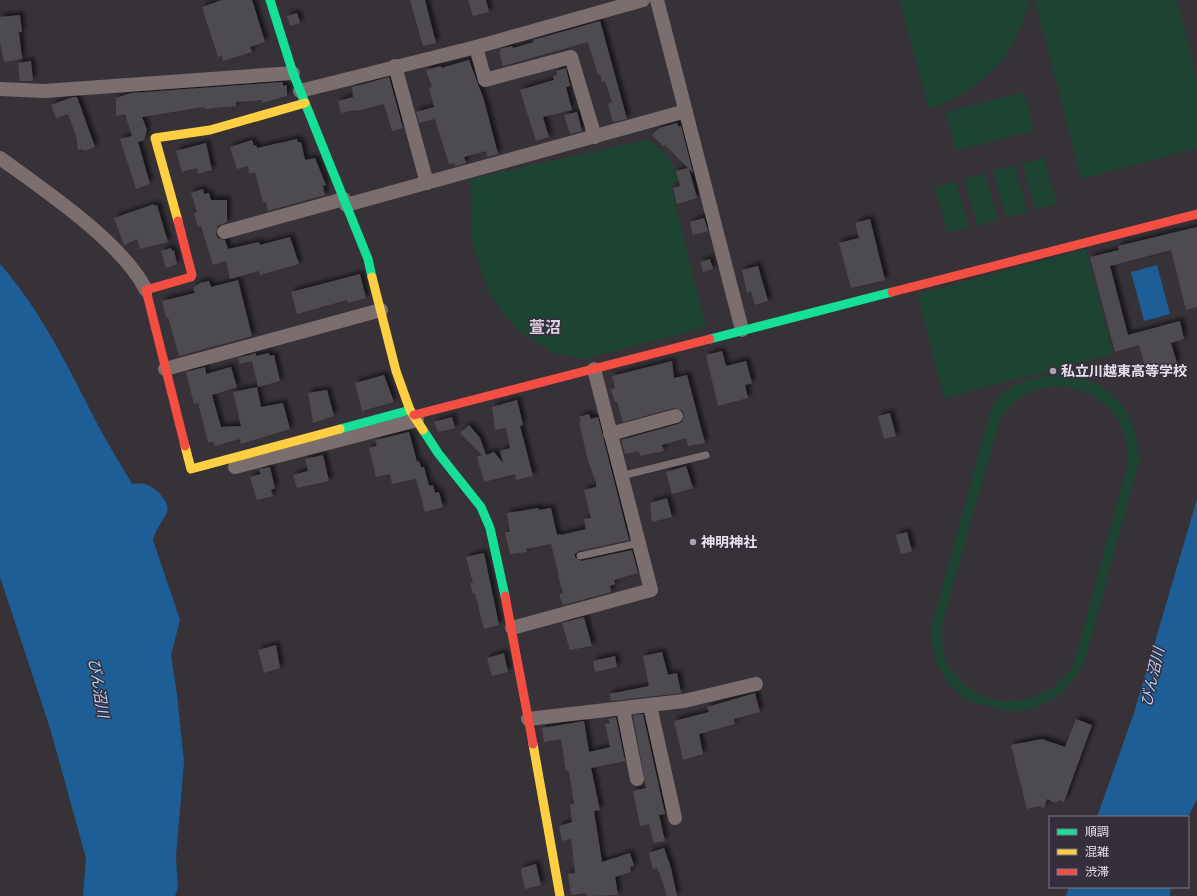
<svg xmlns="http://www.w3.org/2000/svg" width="1197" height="896" font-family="Spectral,'Noto Sans JP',serif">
  <defs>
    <filter id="shadow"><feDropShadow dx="3.5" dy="-3.5" stdDeviation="2" flood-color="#0009"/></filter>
  </defs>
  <rect width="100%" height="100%" fill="#363238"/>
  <g fill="#1d4432" fill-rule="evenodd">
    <path d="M899,0H1028L1030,4C1024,17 1020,30 1014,41C996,75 964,97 929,109Z"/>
    <polygon points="1035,0 1177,0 1197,77 1197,148 1081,179"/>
    <polygon points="1024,92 1034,130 956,151 946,112"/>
    <path d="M646,140C667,151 671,157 678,180L671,186L706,327L584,359L554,353L522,333L504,315L488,290L479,265L472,241L470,179Z"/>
    <polygon points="1044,158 1057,204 1035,210 1023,164"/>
    <polygon points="1015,166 1027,212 1006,218 993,171"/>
    <polygon points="985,173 998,220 977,226 964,179"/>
    <polygon points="956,181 969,227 947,233 935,187"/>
    <polygon points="1086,249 1113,354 944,398 917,294"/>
    <path d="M1054,374C1104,373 1141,412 1139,462L1085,660C1077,675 1068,690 1052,699C1032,712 1013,714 991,707C983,705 974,703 967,699C943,685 933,658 930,632L990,412C1002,384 1027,379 1054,374ZM1062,386C1104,391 1128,420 1128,462L1074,664C1046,712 979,714 949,667C942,655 942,638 942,625L1000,420C1013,395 1035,388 1062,386Z"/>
  </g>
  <g fill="#1d5e96">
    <path d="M0,264C43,313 70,371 100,429C110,448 122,466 132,484C136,484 141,483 145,484C154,486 171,502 167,512C163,522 155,529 153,540L180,620L171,655L177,695L184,762L176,857L178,888L175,896H83L86,858L50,728L0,577Z"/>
    <polygon points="1157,265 1170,314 1144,321 1131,272"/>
    <polygon points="1197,499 1197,799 1188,817 1097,817 1134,713"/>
    <polygon points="1069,887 1171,887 1170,896 1066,896"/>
  </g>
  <g fill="#4e4b50" filter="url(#shadow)">
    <polygon points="222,0 252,0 265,42 250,47 252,52 223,61 222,56 218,57 202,7"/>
    <polygon points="410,0 425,0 436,43 423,46"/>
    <polygon points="468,0 486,0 489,12 473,16"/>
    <polygon points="297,13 300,23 290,26 287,16"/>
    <polygon points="20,15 22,32 19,32 22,59 4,62 0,43 0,17"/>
    <polygon points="600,21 627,119 613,122 608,104 612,102 605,81 602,82 600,74 598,75 588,42 503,66 499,52 501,52 500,49 512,46 513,48 534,42 533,40"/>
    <polygon points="469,60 484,100 498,154 487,157 486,151 464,157 466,163 455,166 454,163 449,164 435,119 419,123 416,112 434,107 429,88 432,87 426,70 441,66 441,68"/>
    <polygon points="31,61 33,81 20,81 18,63"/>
    <polygon points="566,68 570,86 566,87 572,110 543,117 549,137 536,141 520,90 554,80 553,76 557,75 556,71"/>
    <polygon points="389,77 403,128 392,131 384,104 357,111 354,110 341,113 338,101 353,97 352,87"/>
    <polygon points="283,82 283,86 286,85 287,88 287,96 262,103 262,100 236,102 236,106 205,109 204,107 142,117 147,130 144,140 138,142 150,184 136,189 120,139 132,136 125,114 116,116 116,98 131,93"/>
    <polygon points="73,97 77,97 95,147 84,151 83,149 78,150 76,136 68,114 56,118 51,105"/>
    <polygon points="577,112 582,131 570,134 564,115"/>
    <polygon points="677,123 678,126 681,126 693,173 689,169 697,198 677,204 673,188 680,186 676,171 688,168 665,145 663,146 652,135 659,128"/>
    <polygon points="297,139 298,142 301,142 305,160 315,158 326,185 323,186 325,195 268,211 266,202 263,202 255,172 249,174 248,166 237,169 230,147 252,140 254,146 256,145 257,148"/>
    <polygon points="206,143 212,170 198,174 197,168 182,172 176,151"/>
    <polygon points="203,189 204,194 209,193 211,200 227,200 227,222 218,226 216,234 218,238 225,240 228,249 259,242 260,245 290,237 299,264 260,275 259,271 230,279 226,261 213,265 201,226 198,227 194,213 197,212 191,193"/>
    <polygon points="154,204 154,206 157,205 168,242 140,249 137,239 124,245 114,218"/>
    <polygon points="704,218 708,231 693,235 690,222"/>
    <polygon points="870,219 885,280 851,288 839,243 859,238 855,223"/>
    <polygon points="1197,227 1197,307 1186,310 1171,250 1110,266 1128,335 1180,321 1184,339 1171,343 1177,363 1173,364 1175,370 1148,376 1139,345 1115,352 1090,257 1119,250 1118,246"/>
    <polygon points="171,248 172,251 174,250 177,264 166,268 161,251"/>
    <polygon points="710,259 713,269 703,272 700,262"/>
    <polygon points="758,266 768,301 755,305 751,291 747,293 742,270"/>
    <polygon points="360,274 366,298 348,303 347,300 297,314 291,292"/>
    <polygon points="238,280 252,336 179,356 168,317 166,318 162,301 195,293 193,288 200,283 209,281 211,287"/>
    <polygon points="722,351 726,366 746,361 752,383 745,385 748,398 718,406 706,355"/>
    <polygon points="256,353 256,356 269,353 270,356 274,355 280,381 258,387 252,361 240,364 238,358"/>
    <polygon points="672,361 674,378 687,375 705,443 688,446 686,438 662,445 664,451 640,456 639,451 625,454 621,440 678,424 682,422 684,414 682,410 674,408 623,422 617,401 615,402 611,389 615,388 612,376"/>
    <polygon points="205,367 206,374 231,367 237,387 212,395 221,427 241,426 233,392 257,387 261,407 283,403 290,429 241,444 240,439 215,446 213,442 208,442 198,403 194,404 186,372"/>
    <polygon points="384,375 394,402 362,411 355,383"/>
    <polygon points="327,390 334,416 313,423 308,393"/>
    <polygon points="517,400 523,425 520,426 533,476 516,480 515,474 484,482 477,457 482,455 460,433 469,425 480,438 486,455 494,452 503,463 500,451 510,448 506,428 495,430 492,407"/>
    <polygon points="890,413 896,436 884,439 878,416"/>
    <polygon points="589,414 591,419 598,417 629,540 579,551 575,554 575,557 581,561 632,550 638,573 614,580 615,584 610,586 611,592 563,605 559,594 563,593 558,576 559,575 551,544 526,549 527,552 510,554 505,532 510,532 507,513 539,508 539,510 551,508 557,535 560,534 561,535 586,529 584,519 591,518 584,490 596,487 596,482 588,461 579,422 581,421 579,417"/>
    <polygon points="452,417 455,428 438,432 434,422"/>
    <polygon points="409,432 417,462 419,461 421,467 424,467 429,486 433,485 435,493 439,492 443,507 425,512 416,479 392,484 390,474 376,477 369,448 377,446 375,440"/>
    <polygon points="323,455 329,481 297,488 293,475 308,471 305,459"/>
    <polygon points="686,466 693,488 672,494 666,472"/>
    <polygon points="270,467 275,488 271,490 273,496 257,500 250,477 261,474 259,469"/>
    <polygon points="667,498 672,517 652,522 650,503"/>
    <polygon points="907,532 912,551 901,554 896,535"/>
    <polygon points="484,553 499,625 484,629 475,593 473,593 470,583 473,583 466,557"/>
    <polygon points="584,617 592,646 570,650 562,623"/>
    <polygon points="276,645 280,668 264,673 258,650"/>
    <polygon points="662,652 668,675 677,673 681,693 611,701 609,694 649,686 643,656"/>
    <polygon points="504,653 508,672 492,676 487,658"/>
    <polygon points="615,656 617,667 595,672 593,661"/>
    <polygon points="755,693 760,712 734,719 735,724 699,734 703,754 683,760 674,721 709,712 707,707"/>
    <polygon points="643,714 665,814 659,815 665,841 654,843 649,824 640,826 633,791 646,788 633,715"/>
    <polygon points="616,717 625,761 591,768 600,810 594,811 602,862 630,853 634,866 630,867 631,872 615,877 618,895 587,896 586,893 571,895 568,874 575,873 571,839 562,841 559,826 572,822 570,804 574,804 569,771 566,771 561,739 544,742 542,728 584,721 589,752 610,747 605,724 610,723 608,719"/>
    <polygon points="1076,719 1092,725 1064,802 1059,800 1056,803 1047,799 1044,808 1038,806 1027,809 1011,745 1042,739 1065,747"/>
    <polygon points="664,848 671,868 677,896 667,896 659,871 658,872 657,868 653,869 649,853"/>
    <polygon points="536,864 541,885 525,889 521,871 522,868"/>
  </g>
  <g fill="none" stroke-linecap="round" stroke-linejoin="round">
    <g stroke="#7b6e6e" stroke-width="7">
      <polyline points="621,476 706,455"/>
      <polyline points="580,556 639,543"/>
    </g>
    <g stroke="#7b6e6e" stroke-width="14">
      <polyline points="657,0 742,330"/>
      <polyline points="476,47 485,80 571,57 595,137"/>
      <polyline points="395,66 427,183"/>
      <polyline points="0,89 44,91 293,73"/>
      <polyline points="300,91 476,47 643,0"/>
      <path d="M0,158C44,190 122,242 146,290"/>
      <polyline points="346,205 686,111"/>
      <polyline points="224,232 344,199"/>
      <polyline points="165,369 381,310"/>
      <polyline points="610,434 676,416"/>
      <polyline points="235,467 417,420"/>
      <polyline points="512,628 651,590 594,369"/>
      <polyline points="650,706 675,818"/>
      <polyline points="623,709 637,779"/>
      <polyline points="528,719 684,701 756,684"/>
    </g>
    <g stroke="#16e098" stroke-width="9">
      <polyline points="270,0 293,73 368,259 372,277"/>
      <polyline points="710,339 892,292"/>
      <polyline points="340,429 410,410"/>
      <polyline points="423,430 438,453 481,507 490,528 505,596"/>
    </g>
    <g stroke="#ffcf43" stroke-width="9">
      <polyline points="178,221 155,138 210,130 305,103"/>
      <polyline points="372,277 396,371 410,410 423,430"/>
      <polyline points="185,446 191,469 340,429"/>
      <polyline points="533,744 560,896"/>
    </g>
    <g stroke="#f24e42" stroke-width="9">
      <polyline points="178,221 192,275 191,277 146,290 185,446"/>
      <polyline points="892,292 1197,214"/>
      <polyline points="414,415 710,339"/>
      <polyline points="505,596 533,744"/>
    </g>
  </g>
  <g fill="#a9a4ac" stroke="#372e3c" stroke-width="1.5">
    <circle cx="1053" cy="371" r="4"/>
    <circle cx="693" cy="542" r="4"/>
  </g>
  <g text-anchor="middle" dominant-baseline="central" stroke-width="3" stroke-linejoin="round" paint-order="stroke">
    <g font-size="14" font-weight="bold" fill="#e7e1ea" stroke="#372e3c" text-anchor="start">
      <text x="1061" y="371">私立川越東高等学校</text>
      <text x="701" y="542">神明神社</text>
    </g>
    <g font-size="15" font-style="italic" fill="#b3d4f6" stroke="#372e3c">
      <text transform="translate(1153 677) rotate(-77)">びん沼川</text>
      <text transform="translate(98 688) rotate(81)">びん沼川</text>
    </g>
    <g font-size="16" font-weight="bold" fill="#dbd0e1" stroke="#372e3c">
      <text x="545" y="328">萱沼</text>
    </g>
  </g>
  <rect x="1049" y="816" width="140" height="72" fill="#372e3c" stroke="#7d7682"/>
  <rect x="1057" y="829" width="20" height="6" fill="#16e098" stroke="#7d7682"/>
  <text x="1085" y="836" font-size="12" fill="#e7e1ea">順調</text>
  <rect x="1057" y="849" width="20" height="6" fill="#ffcf43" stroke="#7d7682"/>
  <text x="1085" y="856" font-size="12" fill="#e7e1ea">混雑</text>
  <rect x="1057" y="869" width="20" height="6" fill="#f24e42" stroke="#7d7682"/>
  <text x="1085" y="876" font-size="12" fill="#e7e1ea">渋滞</text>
</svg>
